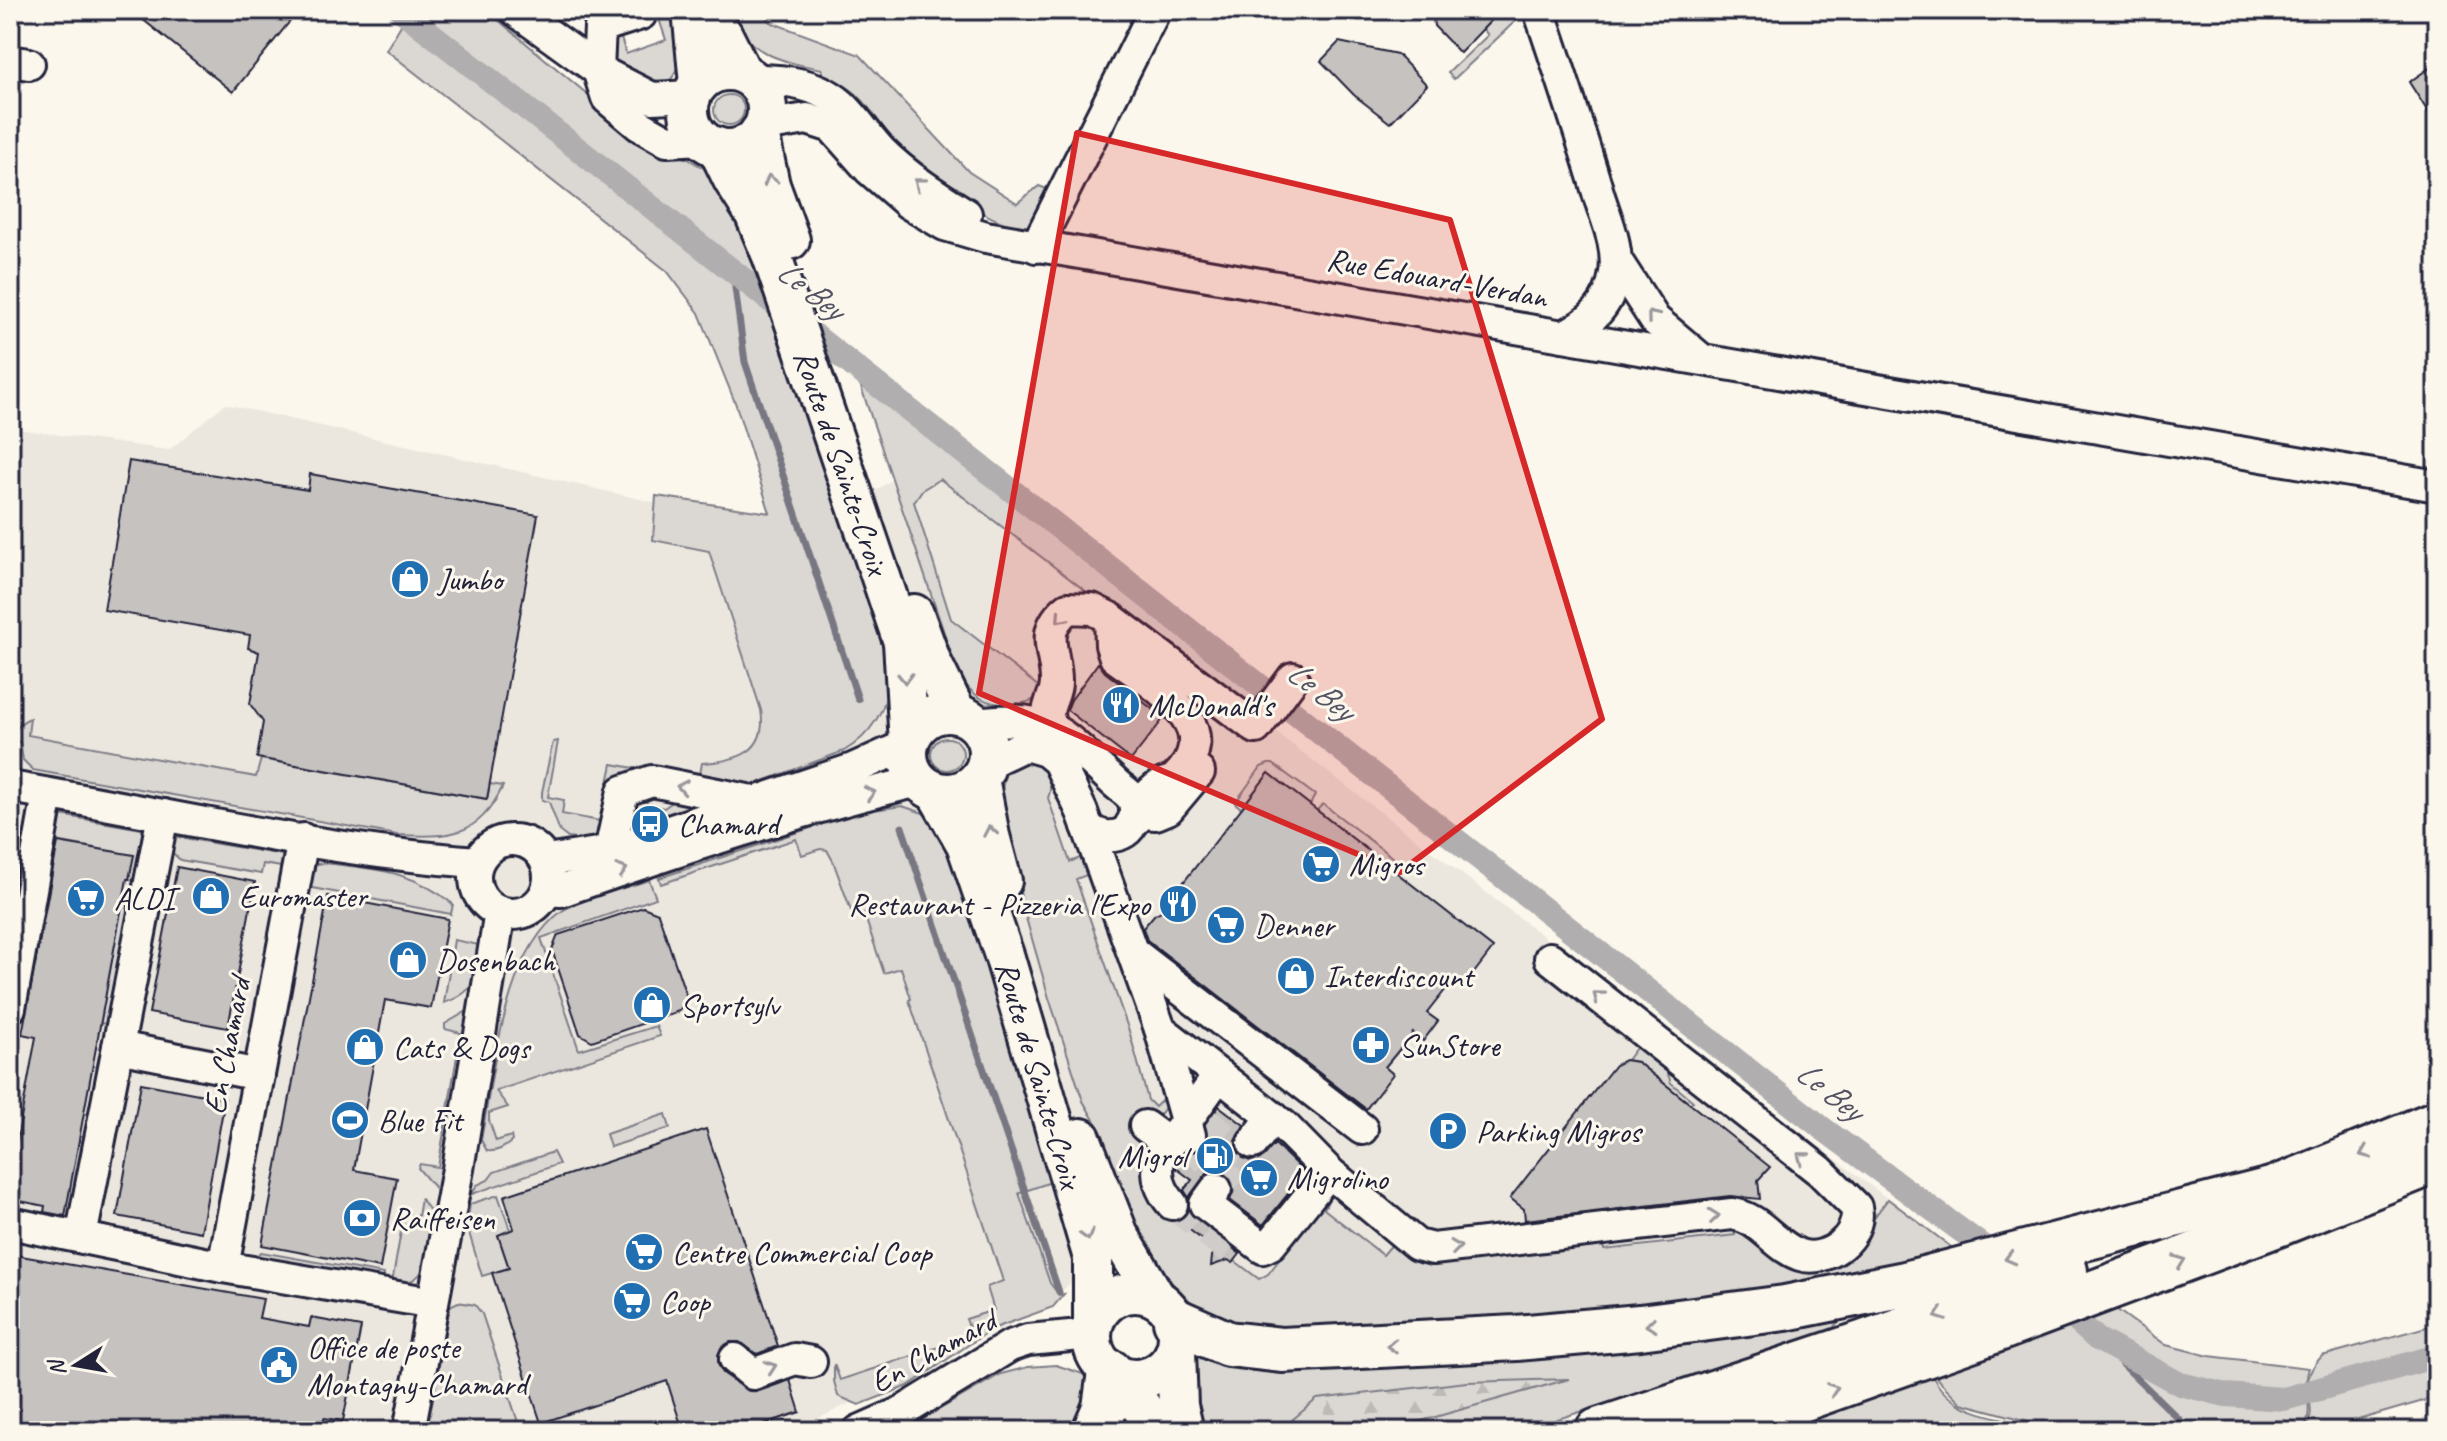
<svg xmlns="http://www.w3.org/2000/svg" width="2447" height="1441" font-family="Caveat,sans-serif">
  <defs>
    <pattern id="forest-firs" width="22" height="20" patternUnits="userSpaceOnUse" patternTransform="scale(2)"><rect width="22" height="20" fill="#dbd8d3"/><path d="M5 1l3.5 6h-7zM16 11l3.5 6h-7z" fill="#bcb9b6"/></pattern>
  </defs>
  <rect width="100%" height="100%" fill="#fbf7ec"/>
  <filter id="ink" filterUnits="userSpaceOnUse"><feTurbulence type="fractalNoise" baseFrequency=".0125" numOctaves="2"/><feDisplacementMap in="SourceGraphic" scale="16" xChannelSelector="R" yChannelSelector="G"/><feConvolveMatrix kernelMatrix="1 2 1 2 8 2 1 2 1" color-interpolation-filters="sRGB"/></filter>
  <g filter="url(#ink)">
    <polygon fill="#ebe7df" points="225,404 806,537 926,457 1265,724 1888,1199 1848,1252 1827,1263 1734,1222 1735,1235 1603,1250 1601,1236 1383,1255 1323,1209 1334,1195 1269,1274 1260,1279 1235,1261 1233,1263 1227,1259 1217,1262 1212,1256 1214,1249 1160,1210 1036,1312 793,1431 10,1431 10,428 169,450"/>
    <g fill="#dbd8d3" stroke="#7e7d87" stroke-width="2">
      <path d="M410,10H486L651,147L688,159L714,174L746,238L885,647C886,657 890,668 889,678C888,709 870,736 844,751L739,790L652,775L607,834L582,840L568,838L560,832L549,802L542,800V792L553,742L558,741L548,797L564,800L562,814L600,821L612,764L699,780L702,763C738,761 768,752 761,710L709,551L653,540L656,496L770,513L736,405L699,313L667,271L386,50Z"/>
      <path d="M656,10H670C674,27 690,80 661,83C649,84 622,65 610,58L613,40L621,38L626,54L666,40Z"/>
      <path d="M729,10H764L770,22L860,55L969,172L1017,203L1039,186L1057,193L1034,231C974,220 937,182 895,141C879,126 868,101 850,89C841,83 831,79 822,75V69C779,61 746,54 729,10Z"/>
      <polygon points="1501,10 1524,10 1524,13 1454,79 1448,73 1488,35 1483,29"/>
      <circle cx="729" cy="110" r="15"/>
      <path d="M857,375L1269,699L1256,717L1092,601L1088,593L940,479L922,490L914,502L951,619L1038,686L1041,673L1043,692C1034,702 1026,703 1013,704C986,706 972,696 958,674Z"/>
      <path d="M30,718L28,735L256,777L261,759L487,799L490,784L503,786C478,838 450,837 397,835L33,770L23,760L20,742L14,741C16,728 18,723 30,718Z"/>
      <circle cx="947" cy="754" r="16"/>
      <path d="M1034,760C1047,768 1054,784 1048,798L1070,862L1085,856L1092,873L1076,879L1130,1034L1148,1100L1155,1107L1162,1100L1169,1102L1139,1144L1146,1151L1142,1159L1160,1210L1167,1212L1215,1249L1214,1260L1219,1263L1227,1259L1233,1263L1235,1261L1259,1279L1268,1274L1332,1193L1324,1209L1383,1255L1394,1242L1601,1235L1604,1250L1735,1235L1734,1221L1787,1257L1848,1252L1888,1199L1959,1253L1858,1278L1542,1324L1446,1319L1250,1332L1202,1313L1164,1275L1113,1186L1104,1137L1083,1101L1049,998L1024,911L1000,797L1005,775L1015,765Z"/>
      <polygon points="1268,764 1273,764 1315,795 1310,805 1269,773 1241,808 1235,803 1261,767"/>
      <polygon points="659,790 646,800 647,804 664,808 684,794 714,799 628,826 632,805"/>
      <polygon points="1323,804 1397,861 1392,870 1317,810"/>
      <polygon points="902,806 923,813 939,825 997,987 1009,1043 1051,1182 1019,1193 1050,1283 1059,1295 1064,1294 1053,1307 992,1329 908,1386 859,1405 838,1396 834,1381 834,1364 840,1380 972,1336 966,1319 994,1310 987,1287 1003,1281 909,1000 911,999 901,968 884,973 864,914 853,916 833,861 827,850 820,849 802,855 796,839 661,884 659,878 859,812"/>
      <polygon points="60,815 142,829 147,834 140,876 133,880 129,879 133,855 56,841"/>
      <polygon points="172,836 289,856 287,868 263,864 261,874 180,860 173,853"/>
      <path d="M324,863C376,869 411,870 453,904L451,914L307,887L311,865Z"/>
      <path d="M649,880L656,898L541,938L579,1050L656,1026L660,1036L496,1091L508,1107L489,1113V1120L496,1141L511,1136L512,1141C504,1148 497,1152 487,1151L481,1140C494,1073 503,954 562,911C578,900 628,887 649,880Z"/>
      <polygon points="123,897 131,899 135,904 112,1025 100,1023"/>
      <path d="M454,940L479,945C480,976 475,993 444,1003Z"/>
      <polygon points="469,1010 440,1190 438,1192 418,1168 420,1164 438,1167 461,1033 445,1029 445,1024"/>
      <polygon points="1642,1040 1665,1066 1671,1083 1693,1101 1690,1104 1637,1062 1627,1060"/>
      <polygon points="666,1114 670,1128 610,1147 606,1134"/>
      <polygon points="553,1152 559,1164 472,1194 477,1185 488,1180 494,1172"/>
      <polygon points="498,1195 510,1230 498,1235 509,1268 482,1276 467,1226 470,1204"/>
      <path d="M421,1199L436,1218C429,1248 432,1287 392,1283L404,1214L418,1216Z"/>
      <polygon points="261,1252 384,1274 383,1281 258,1259 257,1255"/>
      <path d="M2102,1299L2166,1345L2209,1356L2309,1368C2301,1391 2317,1410 2302,1431H2066L1961,1403L1938,1380L1931,1363Z"/>
      <polygon points="458,1302 475,1305 482,1314 521,1431 427,1431 450,1306"/>
      <polygon points="1841,1319 1833,1328 1744,1360 1520,1431 1198,1431 1191,1361 1197,1349"/>
      <path d="M2437,1324V1397L2351,1422L2331,1431H2304C2324,1402 2290,1389 2322,1356Z"/>
      <polygon points="1056,1365 1083,1374 1094,1390 1077,1431 902,1431 1001,1374 1028,1367"/>
      <path d="M1927,1365C1946,1412 1980,1412 2024,1424L2006,1431H1765Z"/>
    </g>
    <polygon fill="url(#forest-firs)" stroke="#7e7d87" stroke-width="2" points="1569,1379 1386,1431 1290,1431 1292,1420 1317,1399 1467,1382"/>
    <g fill="none" stroke-linecap="round" stroke-linejoin="round">
      <g stroke="#787681" stroke-width="7">
        <polyline points="733,273 745,362 858,699"/>
        <polyline points="902,827 1059,1292"/>
        <polyline points="2097,1339 2191,1431"/>
      </g>
      <g stroke="#b1aeb0" stroke-width="24">
        <polyline points="401,10 1826,1131 2004,1262"/>
        <polyline points="2055,1301 2097,1339 2180,1384 2226,1395 2284,1399 2437,1356"/>
      </g>
    </g>
    <g fill="#c6c2c0" stroke="#22223b" stroke-width="2">
      <polygon points="131,10 279,10 291,20 233,92"/>
      <polygon points="1432,10 1501,10 1460,53 1434,26"/>
      <polygon points="1339,42 1397,54 1427,85 1390,123 1354,95 1321,61"/>
      <polygon points="2437,63 2437,126 2409,82"/>
      <polygon points="129,461 308,490 310,474 538,515 487,799 257,758 263,722 250,704 259,652 248,648 250,635 104,610"/>
      <polygon points="1098,663 1105,672 1164,718 1131,760 1067,710 1071,700"/>
      <polygon points="1269,773 1493,948 1464,986 1454,979 1427,1013 1438,1021 1423,1041 1413,1033 1385,1067 1393,1074 1366,1109 1147,940 1143,928 1154,915 1161,911"/>
      <polygon points="58,842 134,855 129,879 127,879 65,1216 44,1212 45,1206 10,1199 10,1178 36,1037 22,1034"/>
      <polygon points="177,867 255,882 228,1028 149,1013"/>
      <polygon points="328,896 448,919 431,1008 385,1000 354,1170 397,1178 380,1268 262,1245"/>
      <polygon points="643,907 658,913 687,998 679,1011 592,1041 580,1034 552,950 558,935"/>
      <polygon points="1625,1060 1637,1062 1770,1167 1758,1180 1760,1199 1730,1196 1525,1220 1524,1209 1510,1198 1615,1065"/>
      <polygon points="141,1083 225,1099 201,1232 117,1216"/>
      <polygon points="1219,1106 1244,1125 1235,1141 1236,1149 1241,1157 1250,1161 1259,1160 1275,1144 1305,1173 1263,1225 1230,1200 1234,1190 1232,1181 1226,1174 1217,1171 1208,1173 1189,1198 1184,1190 1192,1180 1176,1168 1176,1166 1186,1152 1196,1152 1203,1147 1208,1139 1206,1125"/>
      <polygon points="706,1129 778,1346 757,1354 739,1342 730,1342 721,1348 718,1355 718,1364 723,1373 749,1391 759,1391 790,1380 800,1412 743,1431 683,1431 667,1381 541,1423 492,1273 509,1268 498,1235 514,1229 504,1196"/>
      <polygon points="1188,1211 1240,1254 1233,1263 1228,1260 1211,1266 1213,1248 1178,1221"/>
      <polygon points="10,1254 263,1299 259,1318 309,1327 311,1318 361,1327 343,1421 324,1418 321,1431 10,1431"/>
    </g>
    <g fill="none" stroke-linecap="round" stroke-linejoin="round">
      <g stroke="#d0ccc9" stroke-width="30" stroke-dasharray="30 15" stroke-linecap="butt">
        <polyline points="1202,1120 1245,1153"/>
        <polyline points="1190,1136 1194,1149 1227,1175"/>
        <polyline points="1216,1189 1253,1143"/>
        <polyline points="1172,1204 1239,1256"/>
      </g>
      <g stroke="#22223b" stroke-width="36">
        <g id="minor">
          <polyline points="515,10 598,70 607,98 639,125 667,141 702,139"/>
          <polyline points="640,10 641,14 600,27 598,70 652,98 691,96"/>
          <path d="M1539,10C1560,72 1581,134 1599,196C1607,221 1619,247 1615,273C1610,305 1591,322 1564,336"/>
          <polyline points="10,61 29,64"/>
          <path d="M752,80C786,80 820,83 845,108C858,121 868,137 881,151C906,176 936,195 966,214"/>
          <polyline points="763,126 807,119 832,127 870,170 908,203 945,225 986,237 2437,486"/>
          <polyline points="1036,247 1155,10"/>
          <polyline points="1616,260 1655,320 1701,359"/>
          <path d="M1110,618L1111,645L1115,657C1154,686 1230,726 1175,779C1170,783 1164,782 1159,786C1150,792 1143,801 1136,808"/>
          <path d="M975,723C1053,713 1060,732 1114,782C1123,791 1135,794 1135,810C1136,838 1103,844 1087,826"/>
          <path d="M1058,761C1056,753 1048,717 1048,713C1049,702 1056,693 1056,683C1057,652 1037,633 1068,608L1092,609L1110,618L1256,728L1293,678"/>
          <path d="M987,763L1021,747L1029,746L1046,751L1058,761L1082,812L1160,1029L1284,1126L1329,1172L1417,1245L1433,1249L1732,1214C1760,1217 1774,1246 1800,1255C1827,1264 1863,1236 1856,1207L1820,1171L1550,958"/>
          <path d="M10,787C165,813 320,851 477,862"/>
          <polyline points="1131,824 1143,813 1156,814 1168,809 1199,772"/>
          <circle cx="512" cy="877" r="37"/>
          <polyline points="610,851 623,791 652,781 757,802"/>
          <polyline points="546,861 610,851 853,769 909,744"/>
          <path d="M547,890L561,891C679,850 798,810 919,781"/>
          <polyline points="1135,954 1362,1129"/>
          <polyline points="10,1008 48,794"/>
          <polyline points="1160,1029 1190,1135"/>
          <polyline points="118,1047 259,1075"/>
          <polyline points="1145,1126 1168,1143"/>
          <polyline points="1253,1143 1273,1117"/>
          <polyline points="1216,1189 1205,1204 1263,1248 1271,1244 1329,1172"/>
          <path d="M1172,1204C1160,1190 1156,1178 1159,1159L1219,1075"/>
          <polyline points="10,1223 223,1267 433,1303"/>
          <polyline points="81,1237 163,815"/>
          <polyline points="223,1267 303,839"/>
          <polyline points="735,1359 753,1374 795,1359 811,1362"/>
          <polyline points="409,1431 458,1169 500,912"/>
          <polyline points="859,1431 902,1412 1010,1346 1028,1340 1091,1334"/>
        </g>
      </g>
      <g stroke="#22223b" stroke-width="44">
        <g id="major">
          <polyline points="692,10 699,84"/>
          <polyline points="706,10 723,35 742,73"/>
          <circle cx="728" cy="110" r="39"/>
          <polyline points="759,133 770,185 790,240"/>
          <path id="s1" d="M717,147L733,180L754,213L772,256L903,642L909,744"/>
          <polyline points="914,614 932,663 957,714"/>
          <circle cx="948" cy="753" r="40"/>
          <polyline points="979,778 990,836 1002,881"/>
          <path id="s2" d="M936,792L966,844L1005,958L1093,1258V1323"/>
          <polyline points="1081,1138 1119,1235 1156,1298"/>
          <circle cx="1135" cy="1336" r="43"/>
          <polyline points="1176,1351 1178,1406 1184,1431"/>
          <polyline points="1123,1379 1157,1431"/>
        </g>
      </g>
      <g stroke="#22223b" stroke-width="50">
        <g id="highway">
          <polyline points="2248,1200 2437,1123"/>
          <polyline points="1176,1321 1228,1344 1282,1350 1516,1338 1640,1327 1785,1308 1905,1284 2275,1189"/>
          <polyline points="1095,1431 1105,1408 1110,1372"/>
          <polyline points="1598,1431 1862,1344 2065,1271"/>
          <polyline points="1712,1431 1990,1332 2280,1223 2437,1160"/>
        </g>
      </g>
      <use href="#minor" stroke="#fbf7ec" stroke-width="30"/>
      <use href="#major" stroke="#fbf7ec" stroke-width="38"/>
      <use href="#highway" stroke="#fbf7ec" stroke-width="44"/>
    </g>
    <defs><path id="oneway-chevron" d="M-2-3.5L2.5 0L-2 3.5" fill="none" stroke-width="1.6" stroke-linecap="round" stroke-linejoin="round" transform="scale(2)"/></defs>
    <g stroke="#99979c">
      <use href="#oneway-chevron" transform="translate(770 180) rotate(-105)"/>
      <use href="#oneway-chevron" transform="translate(919 183) rotate(-142)"/>
      <use href="#oneway-chevron" transform="translate(1652 316) rotate(-129)"/>
      <use href="#oneway-chevron" transform="translate(1061 618) rotate(132)"/>
      <use href="#oneway-chevron" transform="translate(905 678) rotate(89)"/>
      <use href="#oneway-chevron" transform="translate(682 787) rotate(-170)"/>
      <use href="#oneway-chevron" transform="translate(870 793) rotate(-14)"/>
      <use href="#oneway-chevron" transform="translate(990 831) rotate(-100)"/>
      <use href="#oneway-chevron" transform="translate(622 870) rotate(-18)"/>
      <use href="#oneway-chevron" transform="translate(1598 996) rotate(-141)"/>
      <use href="#oneway-chevron" transform="translate(2365 1153) rotate(158)"/>
      <use href="#oneway-chevron" transform="translate(1802 1157) rotate(-142)"/>
      <use href="#oneway-chevron" transform="translate(1714 1216) rotate(-6)"/>
      <use href="#oneway-chevron" transform="translate(1087 1235) rotate(74)"/>
      <use href="#oneway-chevron" transform="translate(1456 1247) rotate(-7)"/>
      <use href="#oneway-chevron" transform="translate(2010 1258) rotate(165)"/>
      <use href="#oneway-chevron" transform="translate(2180 1261) rotate(-21)"/>
      <use href="#oneway-chevron" transform="translate(1940 1315) rotate(160)"/>
      <use href="#oneway-chevron" transform="translate(1651 1325) rotate(173)"/>
      <use href="#oneway-chevron" transform="translate(1392 1346) rotate(178)"/>
      <use href="#oneway-chevron" transform="translate(771 1367) rotate(-19)"/>
      <use href="#oneway-chevron" transform="translate(1833 1389) rotate(-20)"/>
    </g>
  </g>
  <path fill="#d62828" fill-opacity="0.2" stroke="#d62828" stroke-width="6" stroke-linejoin="round" d="M1077,133L1450,220L1602,719L1400,872L979,693Z"/>
  <defs>
    <g id="shop-disc" transform="scale(2)"><circle r="9.5" fill="#1f6fb2" stroke="#fbf7ec"/><path d="M-5-2.5h2.3a2.7 3.5 0 0 1 5.4 0H5L5.5 6h-11ZM-1.5-2.5h3a1.5 2.3 0 0 0-3 0Z" fill="#fff"/></g>
    <g id="restaurant-disc" transform="scale(2)"><circle r="9.5" fill="#1f6fb2" stroke="#fbf7ec"/><path d="M-5-6h1v4h1v-4h1v4h1v-4h1v5L-1.5 .5V6h-2V.5L-5-1ZM5-6V6H3V1.5H1.5Q1.5-4 5-6Z" fill="#fff"/></g>
    <g id="bus-disc" transform="scale(2)"><circle r="9.5" fill="#1f6fb2" stroke="#fbf7ec"/><path d="M-5-6H5V4H4V6H2V4H-2V6H-4V4H-5ZM-3.5-4V0h7V-4ZM-3.5 1.2v1.5H-2V1.2ZM2 1.2v1.5H3.5V1.2Z" fill="#fff"/></g>
    <g id="supermarket-disc" transform="scale(2)"><circle r="9.5" fill="#1f6fb2" stroke="#fbf7ec"/><path d="M-6-5.5h2.5l.6 2H6L4.5 2H-2.5L-4.4-4H-6ZM-1.5 3.2a1.3 1.3 0 1 0 .1 0ZM3 3.2a1.3 1.3 0 1 0 .1 0Z" fill="#fff"/></g>
    <g id="pharmacy-disc" transform="scale(2)"><circle r="9.5" fill="#1f6fb2" stroke="#fbf7ec"/><path d="M-2-6h4v4h4v4h-4v4h-4v-4h-4v-4h4Z" fill="#fff"/></g>
    <g id="stadium-disc" transform="scale(2)"><circle r="9.5" fill="#1f6fb2" stroke="#fbf7ec"/><path d="M0-5a6.5 5 0 1 0 0 10a6.5 5 0 1 0 0-10ZM-3.5-1.8h7v3.6h-7Z" fill="#fff"/></g>
    <g id="parking-disc" transform="scale(2)"><circle r="9.5" fill="#1f6fb2" stroke="#fbf7ec"/><path d="M-3.5-5.5H1a3.5 3.5 0 0 1 0 7H-1V5.5H-3.5ZM-1-3.4V-.6H.8a1.4 1.4 0 0 0 0-2.8Z" fill="#fff"/></g>
    <g id="fuel-disc" transform="scale(2)"><circle r="9.5" fill="#1f6fb2" stroke="#fbf7ec"/><path d="M-5.5-6h7V0h2V4h1.3V-2.5L3-4.5l.8-.8L6-3V5H2.5V1h-1V6h-7ZM-4.2-4.7v3.2H.2V-4.7Z" fill="#fff"/></g>
    <g id="bank-disc" transform="scale(2)"><circle r="9.5" fill="#1f6fb2" stroke="#fbf7ec"/><path d="M-6-4H6V4H-6ZM0-2.3a2.3 2.3 0 1 0 0 4.6a2.3 2.3 0 1 0 0-4.6Z" fill="#fff"/></g>
    <g id="civic-disc" transform="scale(2)"><circle r="9.5" fill="#1f6fb2" stroke="#fbf7ec"/><path d="M-.6-6.5H3V-4.5H.6V-3L4-1V1h2V6H-6V1h2V-1L-.6-3ZM-1.2 2.5V6h2.4V2.5Z" fill="#fff"/></g>
  </defs>
  <g fill-rule="evenodd">
    <use href="#shop-disc" x="410" y="579"/>
    <use href="#restaurant-disc" x="1121" y="705"/>
    <use href="#bus-disc" x="650" y="824"/>
    <use href="#supermarket-disc" x="1321" y="864"/>
    <use href="#shop-disc" x="211" y="896"/>
    <use href="#supermarket-disc" x="86" y="898"/>
    <use href="#restaurant-disc" x="1178" y="904"/>
    <use href="#supermarket-disc" x="1226" y="925"/>
    <use href="#shop-disc" x="408" y="960"/>
    <use href="#shop-disc" x="1296" y="976"/>
    <use href="#shop-disc" x="652" y="1005"/>
    <use href="#pharmacy-disc" x="1371" y="1045"/>
    <use href="#shop-disc" x="365" y="1047"/>
    <use href="#stadium-disc" x="350" y="1120"/>
    <use href="#parking-disc" x="1448" y="1131"/>
    <use href="#fuel-disc" x="1215" y="1156"/>
    <use href="#supermarket-disc" x="1259" y="1178"/>
    <use href="#bank-disc" x="362" y="1218"/>
    <use href="#supermarket-disc" x="644" y="1252"/>
    <use href="#supermarket-disc" x="632" y="1301"/>
    <use href="#civic-disc" x="279" y="1365"/>
  </g>
  <g text-anchor="middle" dominant-baseline="central" stroke-width="6" stroke-linejoin="round" paint-order="stroke">
    <g font-size="32" fill="#22223b" stroke="#fbf7ec">
      <text transform="translate(1437 278) rotate(10)">Rue Edouard-Verdan</text>
      <text stroke="none"><textPath href="#s1" startOffset="340">Route de Sainte-Croix</textPath></text>
      <text transform="translate(227 1046) rotate(-79)">En Chamard</text>
      <text stroke="none"><textPath href="#s2" startOffset="302">Route de Sainte-Croix</textPath></text>
      <text transform="translate(933 1351) rotate(-29)">En Chamard</text>
    </g>
    <g font-size="32" fill="#22223b" stroke="#fbf7ec" text-anchor="start">
      <text x="438" y="579">Jumbo</text>
      <text x="1149" y="705">McDonald's</text>
      <text x="678" y="824">Chamard</text>
      <text x="1349" y="864">Migros</text>
      <text x="239" y="896">Euromaster</text>
      <text x="114" y="898">ALDI</text>
      <text x="1150" y="904" text-anchor="end">Restaurant - Pizzeria l'Expo</text>
      <text x="1254" y="925">Denner</text>
      <text x="436" y="960">Dosenbach</text>
      <text x="1324" y="976">Interdiscount</text>
      <text x="680" y="1005">Sportsylv</text>
      <text x="1399" y="1045">SunStore</text>
      <text x="393" y="1047">Cats &amp; Dogs</text>
      <text x="378" y="1120">Blue Fit</text>
      <text x="1476" y="1131">Parking Migros</text>
      <text x="1187" y="1156" text-anchor="end">Migrol</text>
      <text x="1287" y="1178">Migrolino</text>
      <text x="390" y="1218">Raiffeisen</text>
      <text x="672" y="1252">Centre Commercial Coop</text>
      <text x="660" y="1301">Coop</text>
      <text x="307" y="1347">Office de poste<tspan x="307" dy="37">Montagny-Chamard</tspan></text>
    </g>
    <g font-size="34" font-style="italic" fill="#545364" stroke="#fbf7ec">
      <text transform="translate(811 289) rotate(38)">Le Bey</text>
      <text transform="translate(1321 690) rotate(38)">Le Bey</text>
      <text transform="translate(1830 1090) rotate(38)">Le Bey</text>
    </g>
  </g>
  <rect width="2447" height="1441" fill="none" stroke="#fbf7ec" stroke-width="40"/>
  <rect x="20" y="20" width="2407" height="1401" fill="none" stroke="#22223b" stroke-width="3" filter="url(#ink)"/>
  <g transform="translate(76 1365) rotate(259)" stroke="#fbf7ec" stroke-width="6" paint-order="stroke">
  <path d="M0-6L14 30L0 20L-14 30Z" fill="#22223b"/>
  <text y="-12" font-size="22" font-weight="bold" text-anchor="middle" fill="#22223b">N</text>
  </g>
</svg>
